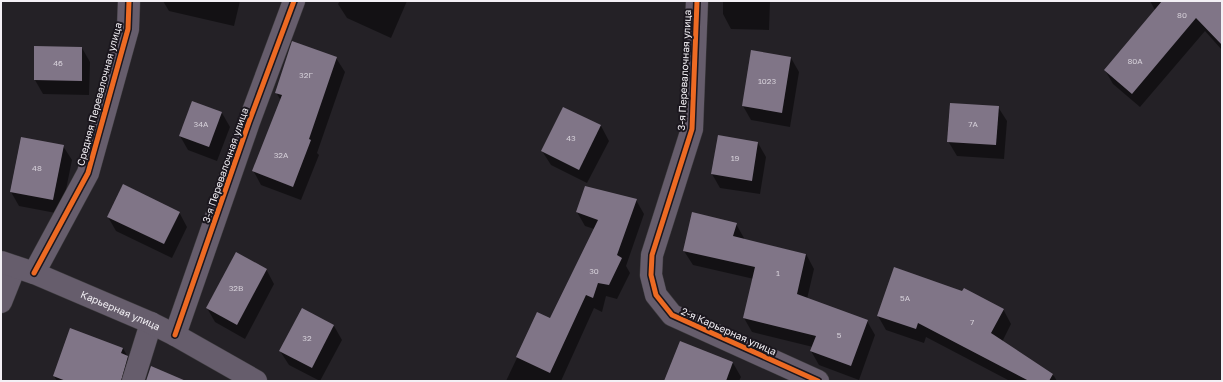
<svg xmlns="http://www.w3.org/2000/svg" width="1223" height="382" font-family="'Golos Text',sans-serif">
  <rect width="100%" height="100%" fill="#242126"/>
  <g fill="#0007">
    <polygon points="163,1 240,1 234,26 169,11"/>
    <polygon points="340,1 407,1 391,38 347,18 338,4"/>
    <polygon points="723,1 770,1 769,30 731,29 723,14"/>
    <polygon points="1150,1 1220,1 1222,2 1222,50 1205,31 1140,107 1113,84 1105,70 1155,10"/>
    <polygon points="82,48 90,62 89,95 43,94 35,80"/>
    <polygon points="336,58 345,72 317,153 319,155 301,200 261,185 253,170 281,101 276,92"/>
    <polygon points="791,58 799,72 790,127 751,120 743,106"/>
    <polygon points="998,107 1007,121 1004,159 957,156 948,141"/>
    <polygon points="564,108 601,126 609,141 587,183 551,165 542,151"/>
    <polygon points="222,113 230,127 217,161 188,150 180,136"/>
    <polygon points="758,143 766,157 760,194 720,188 712,174"/>
    <polygon points="63,146 72,160 61,214 19,206 11,192"/>
    <polygon points="636,200 644,214 626,266 630,273 617,299 606,296 602,312 594,308 561,381 506,381 538,314 550,320 594,229 585,226 577,212"/>
    <polygon points="179,212 187,227 172,258 116,231 108,217"/>
    <polygon points="736,224 744,238 744,240 806,254 814,269 807,299 867,321 875,335 859,380 819,365 811,351 813,347 752,332 744,318 754,279 693,265 684,251"/>
    <polygon points="266,269 274,284 245,339 215,322 207,308"/>
    <polygon points="1003,309 1011,324 1002,342 1054,376 1057,381 1007,381 1008,380 926,337 924,343 886,330 878,316"/>
    <polygon points="334,326 342,340 320,381 289,365 280,351"/>
    <polygon points="123,348 135,371 132,381 57,381 54,376"/>
    <polygon points="733,363 741,377 739,381 665,381"/>
  </g>
  <g fill="#807587">
    <polygon points="1162,1 1222,1 1222,45 1196,18 1132,94 1104,70"/>
    <polygon points="292,41 337,57 309,139 311,140 293,187 252,171 282,95 275,93"/>
    <polygon points="34,46 82,47 82,81 34,80"/>
    <polygon points="751,50 791,57 782,113 742,106"/>
    <polygon points="192,101 222,112 209,147 179,136"/>
    <polygon points="950,103 999,106 996,145 947,142"/>
    <polygon points="563,107 601,125 579,170 541,151"/>
    <polygon points="718,135 758,142 752,181 711,174"/>
    <polygon points="21,137 64,145 53,200 10,192"/>
    <polygon points="123,184 180,212 164,244 107,217"/>
    <polygon points="585,186 637,199 617,255 622,258 609,285 598,283 593,298 586,295 550,373 516,357 537,312 550,318 598,220 576,212"/>
    <polygon points="692,212 737,223 733,236 806,254 797,294 868,320 851,366 810,351 816,336 743,318 755,267 683,251"/>
    <polygon points="236,252 267,269 237,325 206,308"/>
    <polygon points="894,267 962,291 964,288 1004,309 991,333 1053,374 1049,381 1029,381 918,323 916,329 877,316"/>
    <polygon points="302,308 334,325 312,368 279,351"/>
    <polygon points="70,328 123,348 121,353 128,356 121,381 66,381 53,376"/>
    <polygon points="680,341 733,362 726,381 664,381"/>
    <polygon points="151,366 186,381 146,381"/>
  </g>
  <g fill="none" stroke-linecap="round" stroke-linejoin="round">
    <g stroke="#3d3b3e" stroke-width="23">
      <g id="minor">
        <polyline points="697,1 692,129 652,255 651,275 656,295 672,315 818,381"/>
        <polyline points="34,273 88,173 128,29 129,1"/>
        <polyline points="1,302 15,267"/>
        <polyline points="175,335 249,122 294,1"/>
        <polyline points="133,381 151,323"/>
      </g>
    </g>
    <g stroke="#3d3b3e" stroke-width="23">
      <g id="tertiary">
        <path id="s1" d="M1,262L34,273L151,323L175,335L256,381"/>
      </g>
    </g>
    <use href="#minor" stroke="#665d6c" stroke-width="22"/>
    <use href="#tertiary" stroke="#665d6c" stroke-width="22"/>
    <g stroke="#1b171e" stroke-width="8">
      <g id="cycleway">
        <polyline points="697,1 692,129 652,255 651,275 656,295 672,315 818,381"/>
        <polyline points="34,273 88,173 128,29 129,1"/>
        <polyline points="175,335 249,122 294,1"/>
      </g>
    </g>
    <use href="#cycleway" stroke="#ed6a23" stroke-width="5"/>
  </g>
  <g text-anchor="middle" dominant-baseline="central" stroke-width="4" stroke-linejoin="round" paint-order="stroke">
    <g font-size="8" fill="#d6d1da">
      <text x="1182" y="15">80</text>
      <text x="1135" y="61">80А</text>
      <text x="58" y="63">46</text>
      <text x="306" y="75">32Г</text>
      <text x="767" y="81">1023</text>
      <text x="201" y="124">34А</text>
      <text x="973" y="124">7А</text>
      <text x="571" y="138">43</text>
      <text x="281" y="155">32А</text>
      <text x="735" y="158">19</text>
      <text x="37" y="168">48</text>
      <text x="594" y="271">30</text>
      <text x="778" y="273">1</text>
      <text x="236" y="288">32В</text>
      <text x="905" y="298">5А</text>
      <text x="972" y="322">7</text>
      <text x="839" y="335">5</text>
      <text x="307" y="338">32</text>
    </g>
    <g font-size="10" fill="#f3f0f5" stroke="#1b171e">
      <text transform="translate(684 70) rotate(-87)">3-я Перевалочная улица</text>
      <text transform="translate(99 94) rotate(-75)">Средняя Перевалочная улица</text>
      <text transform="translate(225 165) rotate(-71)">3-я Перевалочная улица</text>
      <text stroke="none"><textPath href="#s1" startOffset="129">Карьерная улица</textPath></text>
      <text transform="translate(729 331) rotate(24)">2-я Карьерная улица</text>
    </g>
  </g>
  <rect width="1223" height="382" fill="none" stroke="#f3f0f5" stroke-width="4"/>
</svg>
